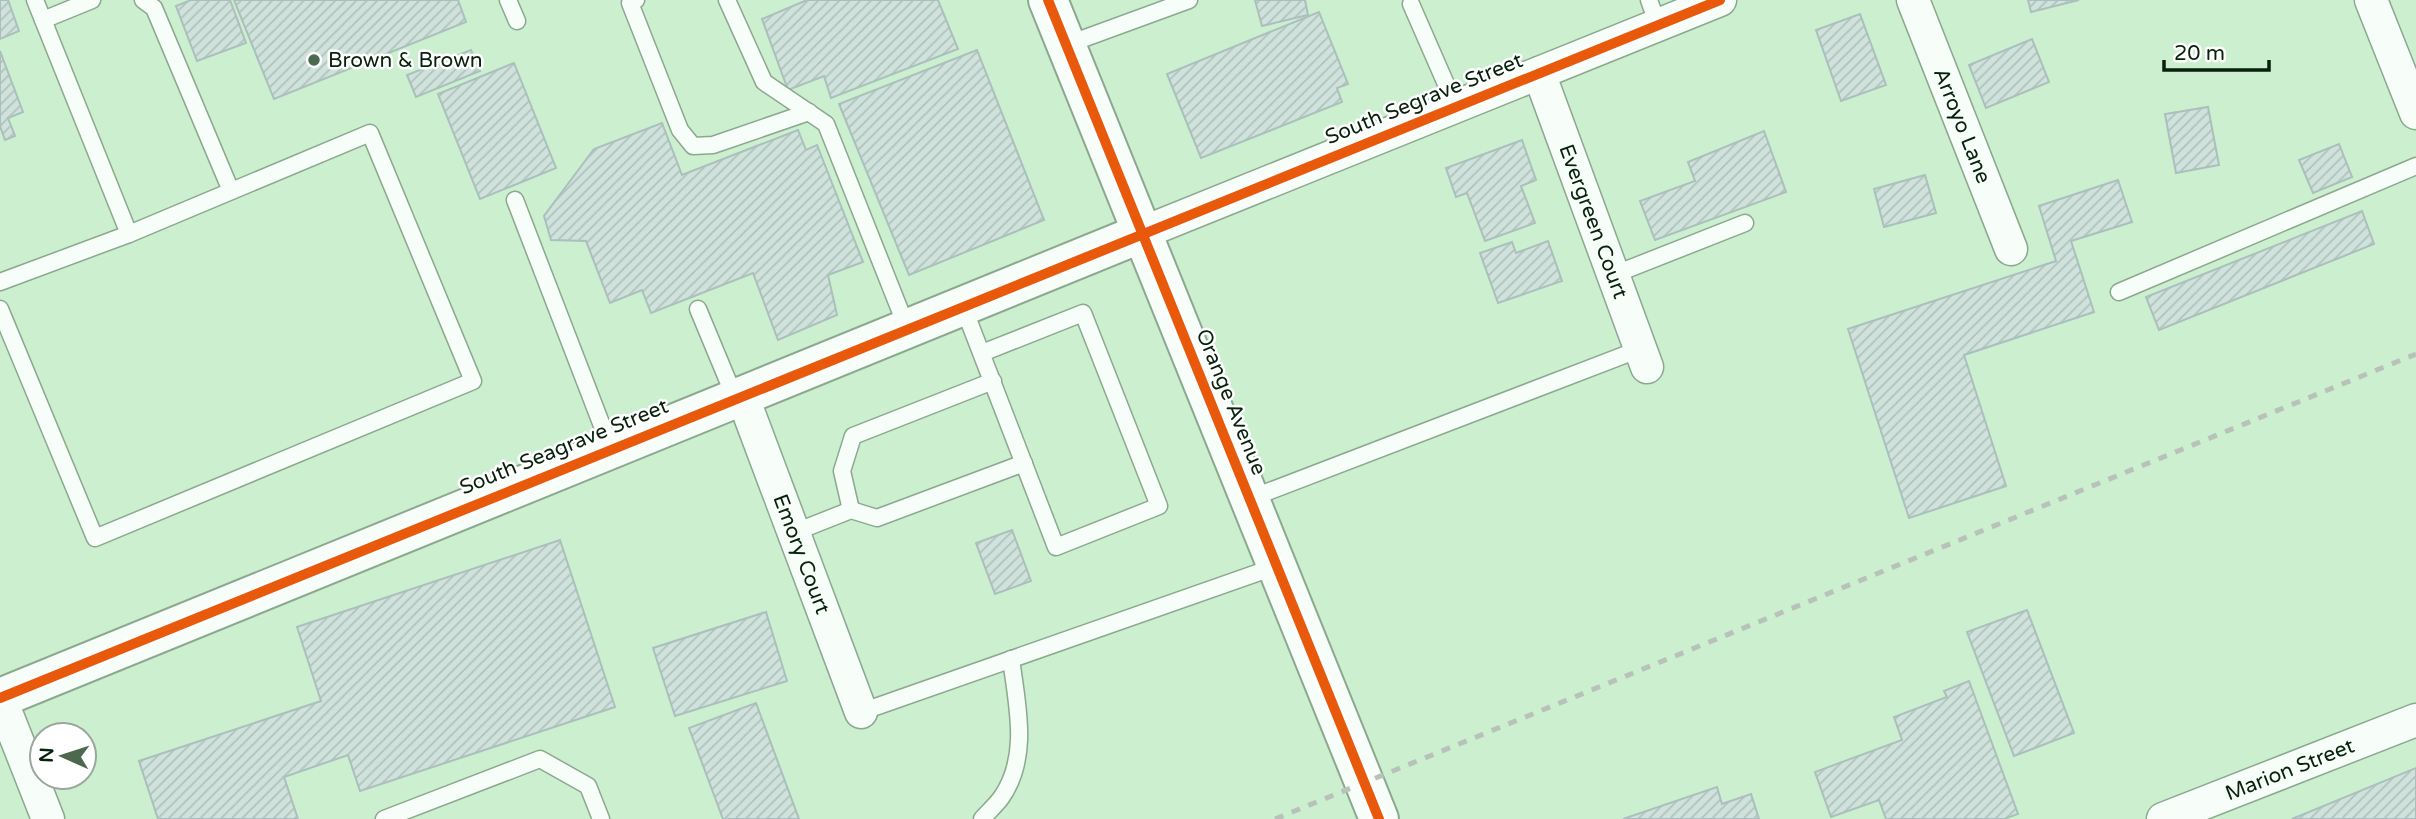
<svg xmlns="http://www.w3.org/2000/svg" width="2416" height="819" font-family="'Varela Round',sans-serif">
  <defs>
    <pattern id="building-hatch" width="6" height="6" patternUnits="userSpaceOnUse" patternTransform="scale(1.75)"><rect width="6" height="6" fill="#cfe2db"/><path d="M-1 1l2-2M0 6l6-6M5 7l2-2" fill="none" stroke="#b0c2bb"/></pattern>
  </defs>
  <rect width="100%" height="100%" fill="#cbefcf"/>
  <g fill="url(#building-hatch)" stroke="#abbfbd" stroke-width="2">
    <polygon points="0,0 8,0 19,31 0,39"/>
    <polygon points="191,0 230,0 246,43 197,61 176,6"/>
    <polygon points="234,0 458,0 466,22 274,99"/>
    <polygon points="807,0 938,0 958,49 831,98 824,76 788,90 762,19"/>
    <polygon points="1255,0 1305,0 1308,15 1262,26"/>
    <polygon points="2028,0 2079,0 2031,12"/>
    <polygon points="1319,12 1348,84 1337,88 1342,102 1201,158 1167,74"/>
    <polygon points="1860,14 1886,85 1841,101 1816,30"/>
    <polygon points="2032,39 2049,82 1986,108 1969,65"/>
    <polygon points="471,50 480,71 416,97 407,75"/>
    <polygon points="977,50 1044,220 909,275 839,104"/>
    <polygon points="0,51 23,112 8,118 15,136 5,140 0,126"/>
    <polygon points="514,63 556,168 480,199 438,94"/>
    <polygon points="2208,107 2219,165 2176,173 2165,114"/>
    <polygon points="662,123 682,175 798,130 806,150 817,145 863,262 828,275 837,315 778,340 753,273 651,313 642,290 610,303 586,241 551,240 544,216 594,149"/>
    <polygon points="1764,131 1786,192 1655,240 1640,201 1695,181 1688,162"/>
    <polygon points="1522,140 1536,180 1521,186 1535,223 1485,241 1467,193 1456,197 1446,168"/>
    <polygon points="2339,144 2352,177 2313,193 2299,160"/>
    <polygon points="1925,175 1936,213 1884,227 1874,189"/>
    <polygon points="2118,180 2132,222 2071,241 2094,312 1964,355 2006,486 1909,518 1848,329 2056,261 2039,206"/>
    <polygon points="2362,211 2374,244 2159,330 2146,297"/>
    <polygon points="1548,241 1562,281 1498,303 1480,253 1512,242 1516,253"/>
    <polygon points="1012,530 1031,581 995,594 976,543"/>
    <polygon points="560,540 615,707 360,791 348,755 284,777 298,819 158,819 139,761 321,701 297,627"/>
    <polygon points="2027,610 2074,733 2014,756 1967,632"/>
    <polygon points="766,612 787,681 675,716 653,648"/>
    <polygon points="1969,681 2018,814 2004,819 1886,819 1879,800 1831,817 1815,772 1902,740 1894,717 1947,697 1944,691"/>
    <polygon points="756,703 799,819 723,819 689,728"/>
    <polygon points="2416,768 2416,819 2292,819"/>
    <polygon points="1717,787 1722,804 1751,794 1759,819 1623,819"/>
  </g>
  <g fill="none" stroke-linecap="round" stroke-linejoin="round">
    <g stroke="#8ca88f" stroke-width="19">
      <g id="lane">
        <polyline points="143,0 154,8 231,191"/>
        <polyline points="508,0 517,21"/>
        <polyline points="636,0 630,3 680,130 693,146 713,145 809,112"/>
        <polyline points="727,0 764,82 826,124 907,328"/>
        <polyline points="1649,0 1658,25"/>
        <polyline points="1411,4 1456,107"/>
        <polyline points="43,20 92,0"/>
        <polyline points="1066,45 1189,0"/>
        <polyline points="515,200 611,449"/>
        <polyline points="1613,275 1745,223"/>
        <polyline points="0,282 129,234 35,0"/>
        <polyline points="2119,292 2416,166"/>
        <polyline points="963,306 1056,547 1159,506 1083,313 982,353"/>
        <polyline points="0,309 95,538 473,381 370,133 129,234"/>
        <polyline points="698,309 735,398"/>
        <polyline points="1249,499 1640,349"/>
        <polyline points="851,510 842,471 853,436 993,381"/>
        <polyline points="793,533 851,510 877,518 1024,463"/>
        <polyline points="861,712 1277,566"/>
        <polyline points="384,819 540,759 588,786 601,819"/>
        <path d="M982,819C988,812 995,806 1001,798C1030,757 1017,705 1011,659"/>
      </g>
    </g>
    <g stroke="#8ca88f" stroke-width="35">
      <g id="street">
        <path id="s1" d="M1913,0L2011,249"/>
        <polyline points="2371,0 2416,113"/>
        <path id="s2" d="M1539,73L1647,367"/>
        <polyline points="1142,233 1720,0"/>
        <path id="s3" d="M742,395L861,712"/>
        <polyline points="0,697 48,819"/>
        <path id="s4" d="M2163,819L2416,720"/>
      </g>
    </g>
    <g stroke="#8ca88f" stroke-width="42">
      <g id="secondary">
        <polyline points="1048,0 1379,819"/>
        <polyline points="0,698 1142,233"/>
      </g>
    </g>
    <use href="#lane" stroke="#f7fdf8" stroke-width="16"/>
    <use href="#street" stroke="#f7fdf8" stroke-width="32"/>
    <use href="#secondary" stroke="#f7fdf8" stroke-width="38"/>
    <polyline stroke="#b8c2ba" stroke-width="5" stroke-dasharray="9 9" stroke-linecap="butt" points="1275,819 2416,354"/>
    <g stroke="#fff" stroke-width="15">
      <g id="cycleway">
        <polyline points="1048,0 1379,819"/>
        <polyline points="0,698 1720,0"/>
      </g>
    </g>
    <use href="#cycleway" stroke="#e8590c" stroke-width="10"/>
  </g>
  <circle fill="#4c6950" stroke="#fff" stroke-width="2.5" cx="314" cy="60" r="7"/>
  <g text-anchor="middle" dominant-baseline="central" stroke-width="5" stroke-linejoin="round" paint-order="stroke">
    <g font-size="21" fill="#07210c" stroke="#fff" text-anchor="start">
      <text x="328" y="60">Brown &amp; Brown</text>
    </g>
    <g font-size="21" fill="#07210c" stroke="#fff">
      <text transform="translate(1424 99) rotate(-22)">South Segrave Street</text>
      <text stroke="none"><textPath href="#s1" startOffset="135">Arroyo Lane</textPath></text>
      <text stroke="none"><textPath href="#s2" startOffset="158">Evergreen Court</textPath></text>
      <text transform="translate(1231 402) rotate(68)">Orange Avenue</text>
      <text transform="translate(564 447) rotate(-22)">South Seagrave Street</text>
      <text stroke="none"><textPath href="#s3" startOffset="170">Emory Court</textPath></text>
      <text stroke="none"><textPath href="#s4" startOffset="136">Marion Street</textPath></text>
    </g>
  </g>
  <g transform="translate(63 756) rotate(273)"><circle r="33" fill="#ffffff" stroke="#9ca69e" stroke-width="2"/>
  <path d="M0-5L12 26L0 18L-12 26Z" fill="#4c6950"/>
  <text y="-10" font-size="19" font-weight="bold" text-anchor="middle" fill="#07210c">N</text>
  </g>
  <path d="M2164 60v10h105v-10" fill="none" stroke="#07210c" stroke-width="3.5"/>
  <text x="2174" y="60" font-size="21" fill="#07210c" stroke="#ffffff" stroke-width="5" paint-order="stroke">20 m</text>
</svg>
